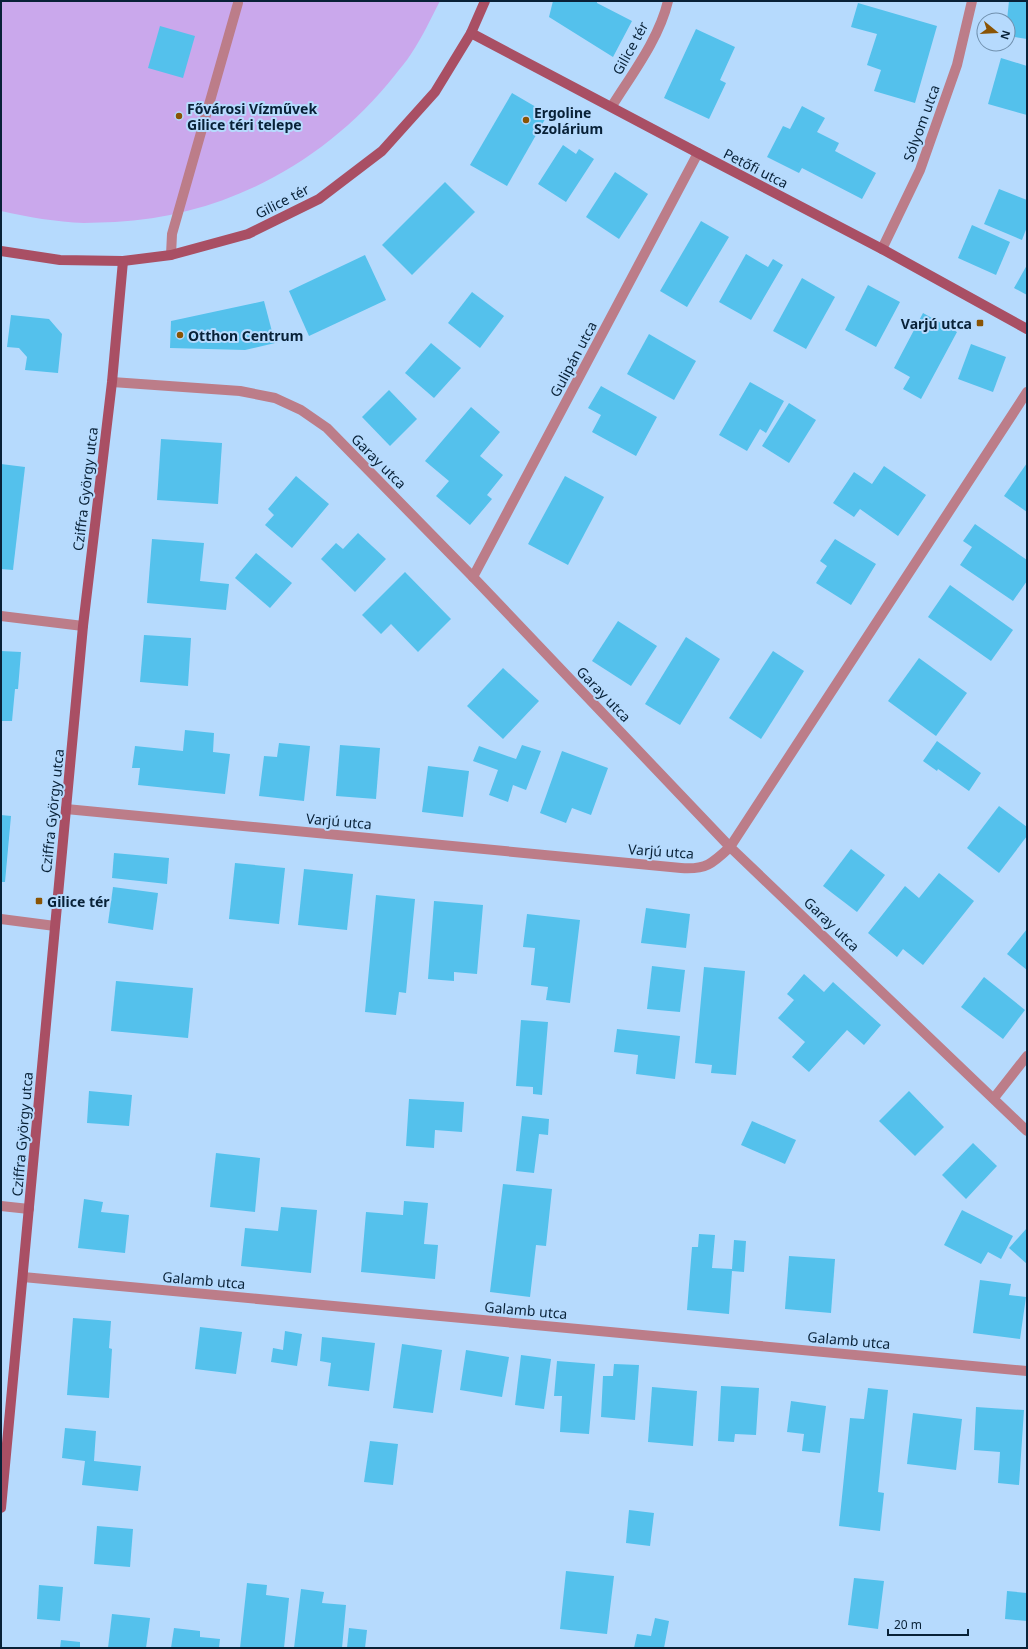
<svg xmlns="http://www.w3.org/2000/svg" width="1028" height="1649" font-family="'Noto Sans',sans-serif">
  <rect width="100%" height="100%" fill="#b6dafd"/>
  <path fill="#caa8ec" d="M1,1H440C431,18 422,38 411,54C406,62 400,68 395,75C326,162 226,216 115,222C105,222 94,223 84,223C56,222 28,217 1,211Z"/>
  <g fill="#54c1ec">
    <polygon points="553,1 597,1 597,3 632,21 613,57 549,17"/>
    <polygon points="1009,1 1027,1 1027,39 1008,36 1008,20 1007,20"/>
    <polygon points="858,3 937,26 915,103 874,91 881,70 867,65 877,34 851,27"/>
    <polygon points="160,26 195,36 183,78 148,68"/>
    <polygon points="696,29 735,47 720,80 726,83 709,119 664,98"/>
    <polygon points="1001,58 1027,66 1027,115 988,104"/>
    <polygon points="512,93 548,114 507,186 470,165"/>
    <polygon points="802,106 825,118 817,132 839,143 835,151 876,173 862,199 802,168 799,173 767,157 783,126 790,129"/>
    <polygon points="563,145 576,154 579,149 594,159 566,202 538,184"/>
    <polygon points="615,172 648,194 619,239 586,217"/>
    <polygon points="445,182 475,212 412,275 382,245"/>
    <polygon points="999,189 1027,200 1027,227 1022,240 984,224"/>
    <polygon points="701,221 729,237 687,307 660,291"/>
    <polygon points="972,225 1010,242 996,275 958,258"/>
    <polygon points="746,254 768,267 773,259 783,265 751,320 719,302"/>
    <polygon points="365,255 386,300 309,336 289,291"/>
    <polygon points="1027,265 1027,295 1014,288"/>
    <polygon points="802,278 835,297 806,349 773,331"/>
    <polygon points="868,285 900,302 876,347 845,330"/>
    <polygon points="472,292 504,316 480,348 448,323"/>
    <polygon points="264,301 275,343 245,350 170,348 171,321"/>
    <polygon points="923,313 957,332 921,399 903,389 910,377 894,368"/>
    <polygon points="11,315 49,319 62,334 58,373 25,370 27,357 19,348 7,347"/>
    <polygon points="649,334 696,361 674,400 627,374"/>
    <polygon points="431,343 461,368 434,398 405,373"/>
    <polygon points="971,344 1006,357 993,392 958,379"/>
    <polygon points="750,382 784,401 766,433 760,429 747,451 719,435"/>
    <polygon points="601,386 657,417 636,456 592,432 601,415 588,408"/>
    <polygon points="389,390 417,419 390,446 362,417"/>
    <polygon points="789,403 816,420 789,463 762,446"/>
    <polygon points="471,407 500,432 480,456 503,475 487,495 492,499 470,525 436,496 449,481 425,461"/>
    <polygon points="161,439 222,443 218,504 157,500"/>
    <polygon points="1027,463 1027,512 1004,496"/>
    <polygon points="1,464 25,467 13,570 1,569"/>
    <polygon points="884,466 926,495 898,536 860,509 854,517 833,503 854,472 872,484"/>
    <polygon points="296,476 329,504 292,548 265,525 274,515 268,509"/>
    <polygon points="565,476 604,497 568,565 528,544"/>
    <polygon points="975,524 1027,560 1027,581 1013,601 960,565 972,547 963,541"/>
    <polygon points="358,533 386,559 355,592 321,559 336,543 343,549"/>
    <polygon points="152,539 204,543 200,581 229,584 226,610 147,603"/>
    <polygon points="835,539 876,564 851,605 816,583 827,566 820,561"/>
    <polygon points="256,553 292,583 270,608 235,578"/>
    <polygon points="405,572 451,619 418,652 391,624 381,634 362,615"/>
    <polygon points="950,585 1013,630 991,661 928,617"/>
    <polygon points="618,621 657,646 631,686 592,661"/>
    <polygon points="144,635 191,638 188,686 140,682"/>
    <polygon points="686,637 720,659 680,725 645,704"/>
    <polygon points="1,651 21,652 18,689 15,689 12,721 1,721"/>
    <polygon points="773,651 804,671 761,739 729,718"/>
    <polygon points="919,658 967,693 936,736 888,701"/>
    <polygon points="503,668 539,701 503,739 467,706"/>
    <polygon points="185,730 214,733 213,752 230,754 225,794 138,785 140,768 132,768 135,746 183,751"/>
    <polygon points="937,741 981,773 969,791 938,769 937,771 923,761"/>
    <polygon points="279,743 310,746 304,801 259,796 264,756 277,757"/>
    <polygon points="340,745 380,748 376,799 336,796"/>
    <polygon points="522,745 541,751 526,790 513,785 508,802 489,795 498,770 473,761 479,746 516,759"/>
    <polygon points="562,751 608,768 591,815 572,808 566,823 540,813"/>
    <polygon points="428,766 469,771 463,817 422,812"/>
    <polygon points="999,806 1027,827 1027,836 999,873 967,848"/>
    <polygon points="1,815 11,816 5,882 1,882"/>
    <polygon points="851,849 885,875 857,912 823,886"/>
    <polygon points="114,853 169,858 167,884 112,878"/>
    <polygon points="235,863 285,868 279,924 229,919"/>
    <polygon points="304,869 353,874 347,930 298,925"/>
    <polygon points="939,873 974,901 923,965 903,949 897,957 868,933 905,886 919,898"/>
    <polygon points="113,887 158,893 153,930 108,923"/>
    <polygon points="376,895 415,899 406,993 399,992 396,1015 365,1012"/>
    <polygon points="434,901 483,905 477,974 454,972 454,981 428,979"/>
    <polygon points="646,908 690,914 686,948 641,943"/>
    <polygon points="527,914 580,920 570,1003 546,1000 548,987 531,985 535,948 523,947"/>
    <polygon points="1027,929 1027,970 1007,954"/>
    <polygon points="652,966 685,970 680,1012 647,1009"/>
    <polygon points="704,967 745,971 736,1075 711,1073 712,1065 695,1063"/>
    <polygon points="804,974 824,992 833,982 881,1025 864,1045 847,1030 809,1072 792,1057 805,1042 778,1018 794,1000 787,994"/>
    <polygon points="984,977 1025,1010 1003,1039 961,1007"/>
    <polygon points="116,981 193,988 188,1038 111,1031"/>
    <polygon points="521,1020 548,1022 542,1095 533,1094 533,1087 516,1086"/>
    <polygon points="617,1029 680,1036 675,1079 636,1074 638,1055 614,1052"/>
    <polygon points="89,1091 132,1095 129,1126 87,1123"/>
    <polygon points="909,1091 944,1127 915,1156 879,1121"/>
    <polygon points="409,1099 464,1102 462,1132 435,1130 434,1148 406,1146"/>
    <polygon points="522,1116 549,1119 548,1135 539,1134 534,1173 516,1171"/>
    <polygon points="752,1121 796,1140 785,1164 741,1145"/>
    <polygon points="973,1143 997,1166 966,1199 942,1175"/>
    <polygon points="216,1153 260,1158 255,1212 210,1207"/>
    <polygon points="503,1184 552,1189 546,1246 536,1245 530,1297 490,1292"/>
    <polygon points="84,1199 103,1202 101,1212 129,1215 125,1253 78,1248"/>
    <polygon points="404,1201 428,1203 424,1244 438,1245 435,1279 361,1272 366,1212 403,1215"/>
    <polygon points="281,1207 317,1210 311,1273 241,1266 245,1228 278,1231"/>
    <polygon points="962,1210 1013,1236 1001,1259 988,1252 981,1264 944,1245"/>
    <polygon points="1027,1228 1027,1264 1009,1248"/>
    <polygon points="699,1234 715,1235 712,1268 732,1269 734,1240 746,1241 744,1272 732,1271 729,1314 687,1310 692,1247 698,1247"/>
    <polygon points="789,1256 835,1259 831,1313 785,1309"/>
    <polygon points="980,1280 1011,1284 1009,1295 1026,1297 1020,1339 973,1333"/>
    <polygon points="73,1318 111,1321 109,1348 112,1349 109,1398 67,1395"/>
    <polygon points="200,1327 242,1332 236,1374 195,1369"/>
    <polygon points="285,1331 302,1334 297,1366 271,1362 273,1348 283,1350"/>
    <polygon points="322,1337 375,1343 369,1391 328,1386 331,1363 320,1361"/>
    <polygon points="402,1344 442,1350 433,1413 393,1408"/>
    <polygon points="466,1350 509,1357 502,1397 460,1390"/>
    <polygon points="521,1355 551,1359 544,1409 515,1405"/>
    <polygon points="557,1361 595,1364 589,1434 560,1432 562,1396 554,1396"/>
    <polygon points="614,1364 639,1365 635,1420 601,1417 603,1376 613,1376"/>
    <polygon points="721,1386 759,1388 756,1435 735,1434 734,1442 718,1441"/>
    <polygon points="652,1387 697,1391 693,1446 648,1442"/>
    <polygon points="868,1388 888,1390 878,1492 884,1493 880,1531 839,1526 850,1418 864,1419"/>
    <polygon points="791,1401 826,1406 820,1453 802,1451 804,1434 787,1432"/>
    <polygon points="976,1407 1024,1410 1019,1485 998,1483 1000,1452 974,1450"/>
    <polygon points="913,1413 962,1419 956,1470 907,1464"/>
    <polygon points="65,1428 96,1431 94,1461 141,1466 138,1491 82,1485 85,1461 62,1458"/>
    <polygon points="370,1441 398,1444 393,1485 364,1482"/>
    <polygon points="629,1510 654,1513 650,1546 626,1543"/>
    <polygon points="97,1526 133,1529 130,1567 94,1564"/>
    <polygon points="566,1571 614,1576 607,1634 560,1629"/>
    <polygon points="854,1578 884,1581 878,1629 848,1625"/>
    <polygon points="247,1583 267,1585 266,1595 289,1598 284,1648 240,1648"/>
    <polygon points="39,1585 63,1587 60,1621 37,1619"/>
    <polygon points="301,1589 324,1592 322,1603 346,1605 342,1648 294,1648"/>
    <polygon points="1007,1591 1027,1593 1027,1621 1005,1619"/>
    <polygon points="112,1614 150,1618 146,1648 108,1648"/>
    <polygon points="655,1618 669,1621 664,1648 634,1648 637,1634 651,1636"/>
    <polygon points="174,1628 200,1631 200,1637 220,1639 219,1648 171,1648"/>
    <polygon points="349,1628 367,1630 365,1648 347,1648"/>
    <polygon points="61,1640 80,1642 80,1648 60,1648"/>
  </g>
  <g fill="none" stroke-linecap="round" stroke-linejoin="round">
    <polyline stroke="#bc7d89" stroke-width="10" points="171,255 172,234 238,3"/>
    <g stroke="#bc7d89" stroke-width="10">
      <path d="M612,106C632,74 659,39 668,1"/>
      <polyline points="882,249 920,170 957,65 972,1"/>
      <polyline points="112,382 240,391 275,398 301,410 327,428 473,577 730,847 1027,1131"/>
      <polyline points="473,577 698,153"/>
      <polyline points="1,616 83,626"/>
      <path d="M66,809L681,868C706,870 713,863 730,847L1027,392"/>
      <polyline points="1,919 55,926"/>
      <polyline points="994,1098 1027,1056"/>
      <polyline points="1,1206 29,1209"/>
      <polyline points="23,1277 1027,1371"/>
    </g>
    <g stroke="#a94f64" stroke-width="10">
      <polyline points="471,33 698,153 882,249 1027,329"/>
      <polyline points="1,251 60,260 123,261 171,255 248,234 319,199 382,151 435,92 471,33 485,1"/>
      <polyline points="1,1508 83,626 112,382 123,261"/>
    </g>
  </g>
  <g fill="#8a5404" stroke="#b6dafd" stroke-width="1.5">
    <circle cx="179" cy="116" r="4"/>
    <circle cx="526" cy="120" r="4"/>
    <rect x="976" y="319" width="8" height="8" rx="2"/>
    <circle cx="180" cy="335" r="4"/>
    <rect x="35" y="897" width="8" height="8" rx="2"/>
  </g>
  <g text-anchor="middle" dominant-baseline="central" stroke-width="4" stroke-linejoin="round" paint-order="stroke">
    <g font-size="14" fill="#082137" stroke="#b6dafd">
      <text transform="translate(630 48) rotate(-61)">Gilice tér</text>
      <text transform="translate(921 123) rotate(-70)">Sólyom utca</text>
      <text transform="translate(756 168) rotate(27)">Petőfi utca</text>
      <text transform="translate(282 201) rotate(-27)">Gilice tér</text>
      <text transform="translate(573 359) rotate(-62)">Gulipán utca</text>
      <text transform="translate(379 461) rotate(45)">Garay utca</text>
      <text transform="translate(85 489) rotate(-83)">Cziffra György utca</text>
      <text transform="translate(604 694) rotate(46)">Garay utca</text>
      <text transform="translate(52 811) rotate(-84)">Cziffra György utca</text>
      <text transform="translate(339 821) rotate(5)">Varjú utca</text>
      <text transform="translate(661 851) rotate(4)">Varjú utca</text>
      <text transform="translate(832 924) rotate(44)">Garay utca</text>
      <text transform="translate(22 1134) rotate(-85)">Cziffra György utca</text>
      <text transform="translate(204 1280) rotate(5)">Galamb utca</text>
      <text transform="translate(526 1310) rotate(5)">Galamb utca</text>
      <text transform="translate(849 1340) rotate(5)">Galamb utca</text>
    </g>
    <g font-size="14" font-weight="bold" fill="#082137" stroke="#b6dafd" text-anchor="start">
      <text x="187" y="108">Fővárosi Vízművek<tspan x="187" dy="16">Gilice téri telepe</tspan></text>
      <text x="534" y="112">Ergoline<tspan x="534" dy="16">Szolárium</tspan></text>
      <text x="972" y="323" text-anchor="end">Varjú utca</text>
      <text x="188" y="335">Otthon Centrum</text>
      <text x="47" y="901">Gilice tér</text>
    </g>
  </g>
  <rect width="1028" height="1649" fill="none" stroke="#082137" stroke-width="4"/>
  <g transform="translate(996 32) rotate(108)"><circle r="19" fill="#b6dafd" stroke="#7090ae"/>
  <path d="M0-3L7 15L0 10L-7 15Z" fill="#8a5404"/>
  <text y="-6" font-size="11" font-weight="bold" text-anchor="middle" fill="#082137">N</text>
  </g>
  <path d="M888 1629v6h80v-6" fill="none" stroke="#082137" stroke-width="2"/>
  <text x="894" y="1629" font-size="12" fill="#082137" stroke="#b6dafd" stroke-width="3" paint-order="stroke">20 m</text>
</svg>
